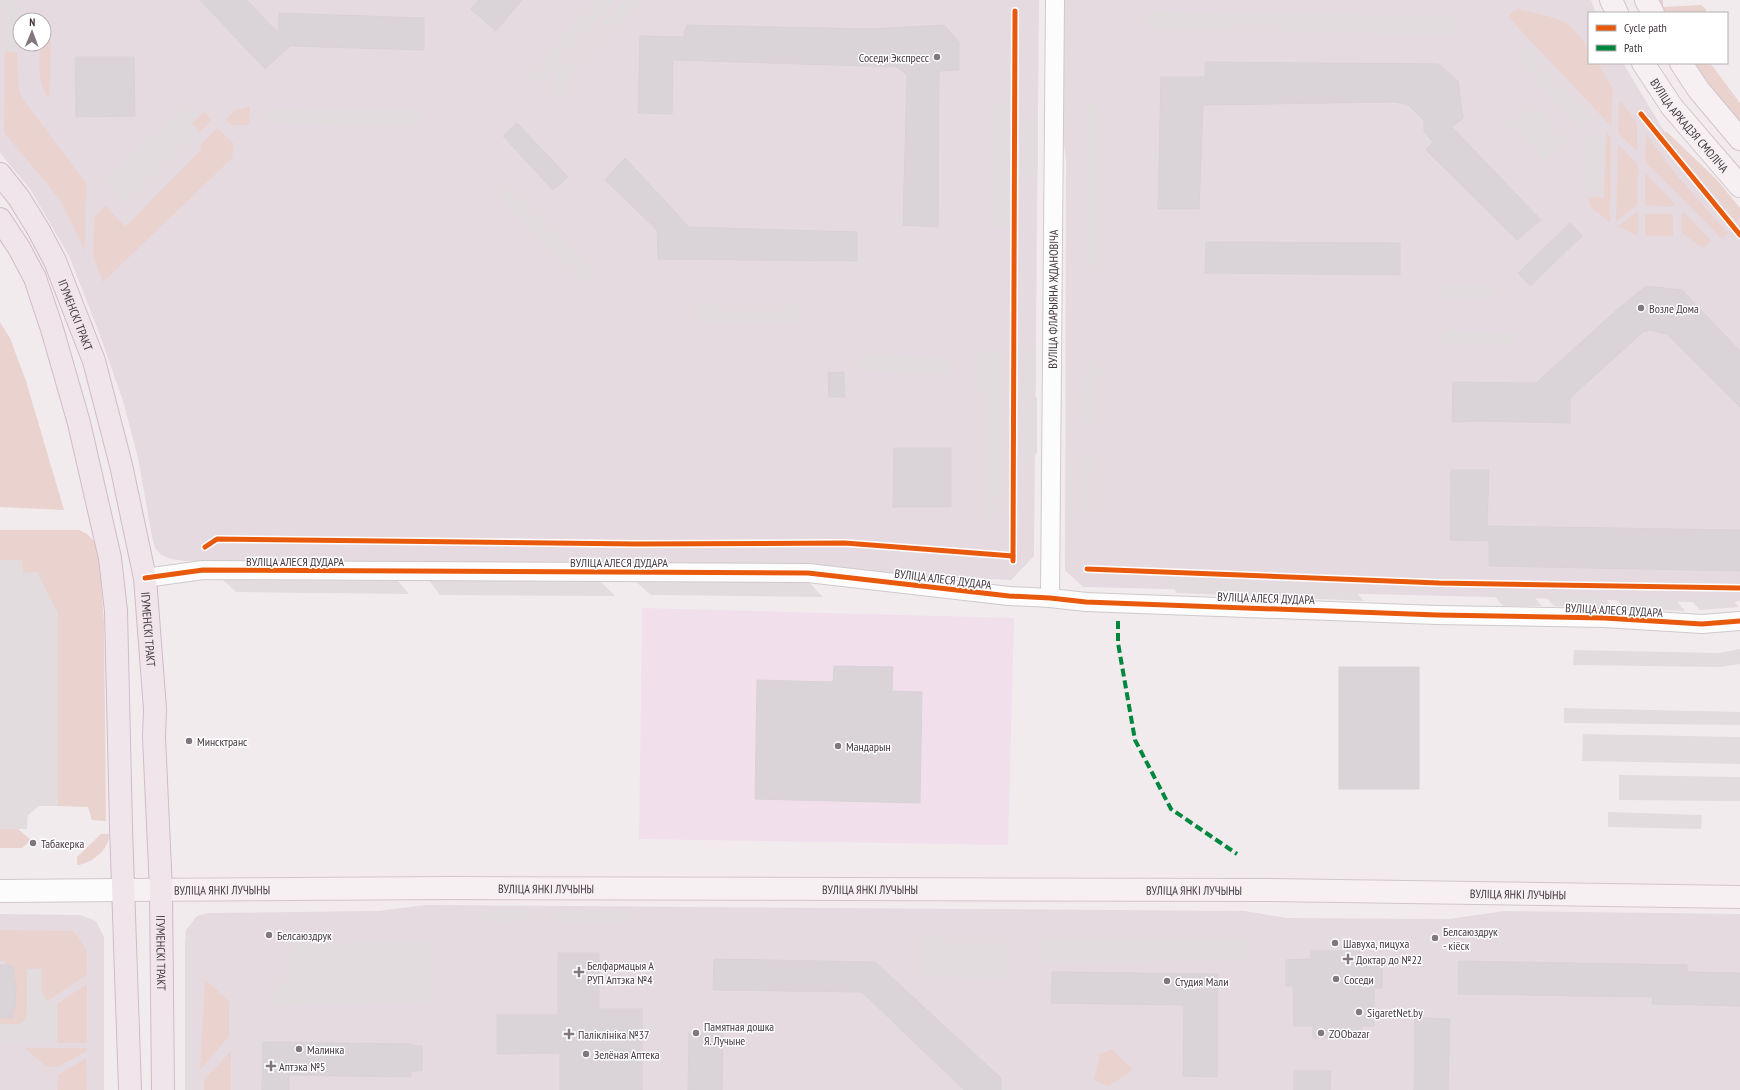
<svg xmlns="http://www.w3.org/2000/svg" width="1740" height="1090" font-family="'PT Sans Narrow',sans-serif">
  <rect width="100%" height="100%" fill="#f1ebee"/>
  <g fill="#e5dae0" fill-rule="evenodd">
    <path d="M0,0H1039L1034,556L1011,580L740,567L184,561L171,559L161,555L155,548L152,537L138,458L123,401L100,335L69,256L30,189L0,153ZM20,20H44V44H20Z"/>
    <polygon points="1062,0 1591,0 1596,13 1589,13 1589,63 1623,63 1667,136 1740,216 1740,601 1731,603 1083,587 1065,570 1066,161 1059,97"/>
    <polygon points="426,905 1245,911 1287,918 1449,919 1505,911 1740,914 1740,1090 185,1090 185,943 186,930 197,916 208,913 378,911"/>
    <polygon points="0,914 80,915 96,921 104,937 104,1090 0,1090"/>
  </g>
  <polygon fill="#f2dfec" points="642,608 1014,618 1008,845 639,839"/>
  <g fill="#ead2cf">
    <polygon points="1653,0 1663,0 1663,7 1701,5 1706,9 1706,13 1659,13"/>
    <polygon points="1519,9 1558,19 1571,26 1589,48 1589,63 1598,63 1613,89 1611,126 1508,17 1513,11"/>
    <path d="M44,36H48L51,43L50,93L48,97C36,78 40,65 40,44H44Z"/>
    <polygon points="5,51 17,52 19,91 22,98 86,183 85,251 61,201 4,132"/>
    <polygon points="1688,63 1710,63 1740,103 1740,128"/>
    <polygon points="1621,101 1637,123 1637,151 1618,133 1619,104"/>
    <polygon points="250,106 250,121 248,125 232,125 226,120 235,110"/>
    <polygon points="204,112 212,120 200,132 192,123"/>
    <polygon points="217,128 234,144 232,158 103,282 93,256 94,217 106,206 125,227 201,150 201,144"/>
    <polygon points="1660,131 1667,132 1717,180 1740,208 1740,217 1737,222"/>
    <polygon points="1606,132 1611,138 1610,223 1591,207 1588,197 1604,198"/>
    <polygon points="1646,134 1678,177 1728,233 1722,239 1645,161"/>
    <polygon points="1618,144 1638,165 1637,205 1616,221"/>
    <polygon points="1645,173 1675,204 1671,207 1645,205"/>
    <polygon points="1638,211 1638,236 1618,226"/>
    <polygon points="1684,212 1711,241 1704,247 1699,246 1682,233 1682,215"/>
    <rect x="1645" y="214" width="28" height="22"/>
    <polygon points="0,322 10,338 26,381 64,510 0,507"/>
    <polygon points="0,530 79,530 87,534 95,542 99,554 104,623 106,821 92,820 88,807 58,806 58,613 23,573 21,560 0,560"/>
    <polygon points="0,829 18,829 31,840 22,848 0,848"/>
    <path d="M101,834H109C110,849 91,864 77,865V857Z"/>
    <polygon points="0,930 73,931 87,950 87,975 47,1001 42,993 42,969 25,1020 20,1024 0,1024 0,1017 13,1017 13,1008 15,1008 16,982 14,981 14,966 5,965 5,961 0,961"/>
    <polygon points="205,980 229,1001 229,1036 200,1070"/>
    <polygon points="87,984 87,1043 57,1043 57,1004"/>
    <polygon points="25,1048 87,1048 87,1051 57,1067 47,1067"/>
    <polygon points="1112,1049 1133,1070 1108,1086 1094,1080 1100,1054"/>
    <polygon points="231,1051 231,1090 204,1090 204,1080"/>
    <polygon points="86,1058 87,1090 57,1090 58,1075"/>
  </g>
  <g fill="#e2dcdf">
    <polygon points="596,0 616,0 538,86 527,76"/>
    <polygon points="624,0 642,0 569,78 568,96 554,96 555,75"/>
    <polygon points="6,2 18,2 17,52 5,51"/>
    <polygon points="1145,11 1455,16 1456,35 1146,29"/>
    <polygon points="1525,48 1593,119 1582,129 1515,58"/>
    <polygon points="1533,101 1568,139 1544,161 1509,124"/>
    <polygon points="187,102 201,115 190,125 199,134 126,205 104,182"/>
    <polygon points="1005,103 1009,104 1009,228 991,228 991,104"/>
    <polygon points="1087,103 1100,103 1098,271 1085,271"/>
    <polygon points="267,108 421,109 420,126 267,124"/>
    <polygon points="1038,113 1038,169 1024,184 1024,128"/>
    <polygon points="1587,134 1603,134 1602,194 1586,194"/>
    <polygon points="508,183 597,276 586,286 497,193"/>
    <polygon points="1438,285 1494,285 1494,299 1437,298"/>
    <polygon points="696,304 797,305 797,323 696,322"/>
    <polygon points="1443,331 1516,332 1516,345 1443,345"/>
    <polygon points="1036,346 1036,390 1022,403 1022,361"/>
    <polygon points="983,352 1002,352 1003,501 997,502 997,518 984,518"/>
    <polygon points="859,354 950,357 950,374 859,372"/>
    <polygon points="1084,362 1097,363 1096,422 1082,422"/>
    <polygon points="1037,396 1037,453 1023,468 1022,412"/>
    <polygon points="1083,456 1096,456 1095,516 1082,515"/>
    <polygon points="0,560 21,560 23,573 37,572 58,613 58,806 39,806 28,815 27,829 0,829"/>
    <polygon points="1167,577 1350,585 1364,601 1177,593"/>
    <polygon points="428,579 601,582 615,596 440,595"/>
    <polygon points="223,580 398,581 409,594 236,592"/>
    <polygon points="634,580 807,580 823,597 651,595"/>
    <polygon points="1529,590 1542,606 1503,606 1490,591"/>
    <polygon points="1542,593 1602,594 1614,609 1554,606"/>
    <polygon points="1613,596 1673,597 1685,611 1625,609"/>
    <polygon points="1728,596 1739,607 1700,610 1688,597"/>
    <polygon points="1740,649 1740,664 1720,667 1573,665 1574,650 1719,653"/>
    <polygon points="1564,708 1740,712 1740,725 1564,723"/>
    <polygon points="1583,734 1740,737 1740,764 1582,761"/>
    <polygon points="1619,775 1740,777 1740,801 1619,800"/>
    <polygon points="1608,812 1702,815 1701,829 1608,827"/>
    <polygon points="483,909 535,909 535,921 483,922"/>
    <polygon points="552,910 630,910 630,923 552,922"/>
    <polygon points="923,936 1010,937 1009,978 923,977"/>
    <polygon points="1248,938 1248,961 1039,962 1039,939"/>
    <polygon points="430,942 430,1004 271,1005 295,943"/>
    <polygon points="27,969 42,969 42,993 47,1001 57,1004 57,1043 0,1043 0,1024 20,1024 27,1017"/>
  </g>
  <g fill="#dad4d8" stroke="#d9d1d6">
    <polygon points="200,0 247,0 278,33 279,13 424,18 424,50 290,46 265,69"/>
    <polygon points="479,0 522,0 496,31 471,9"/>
    <polygon points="687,25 870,29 944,25 959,42 959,70 939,71 938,227 903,225 907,75 897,67 673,60 672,114 638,113 640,36 683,37"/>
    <polygon points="75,57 134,57 135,116 76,117"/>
    <polygon points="1205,62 1438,64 1458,81 1463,118 1452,127 1541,220 1517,240 1426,150 1433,142 1424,131 1424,120 1407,104 1394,102 1203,105 1199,209 1158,209 1161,77 1205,77"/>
    <polygon points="517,123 568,177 553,190 503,136"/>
    <polygon points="625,158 689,227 857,232 857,261 658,259 657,230 605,180"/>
    <polygon points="1570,223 1582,236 1530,286 1518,273"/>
    <polygon points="1206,242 1400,243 1400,275 1205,273"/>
    <polygon points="1646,286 1682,290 1740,351 1740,407 1667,334 1650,330 1643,332 1570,398 1570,423 1476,421 1452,422 1453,382 1536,383 1620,307"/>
    <polygon points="844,372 845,397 829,397 828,373"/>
    <polygon points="894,448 951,448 951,507 893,507"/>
    <polygon points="1451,470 1489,470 1487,526 1740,530 1740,571 1489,566 1489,541 1450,540"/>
    <polygon points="834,666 893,667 892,691 922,692 920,803 755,799 757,680 833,682"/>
    <rect x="1339" y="667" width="80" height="122"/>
    <polygon points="1311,951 1360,951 1360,961 1382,961 1382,988 1374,988 1374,1026 1362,1026 1362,1038 1313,1038 1313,1026 1294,1026 1293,986 1286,986 1286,960 1311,959"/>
    <polygon points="558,953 599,953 599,1009 642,1009 642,1090 560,1090 560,1053 497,1054 497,1015 558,1015"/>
    <polygon points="714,959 875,962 1001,1078 1001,1090 964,1090 862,992 713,990"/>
    <polygon points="1459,961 1687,965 1687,972 1740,973 1740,1006 1652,1004 1653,997 1458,994"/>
    <polygon points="0,965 14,966 14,981 16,981 15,1009 13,1008 13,1018 0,1017"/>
    <polygon points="1052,972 1218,974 1217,1077 1183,1076 1184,1005 1051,1003"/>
    <polygon points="1415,1018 1450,1019 1448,1090 1414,1090"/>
    <polygon points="689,1033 723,1033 722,1090 688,1090"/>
    <polygon points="263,1042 412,1044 412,1046 422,1046 422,1071 411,1071 411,1077 289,1075 289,1090 262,1090"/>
    <polygon points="1294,1071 1331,1071 1330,1090 1294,1090"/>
  </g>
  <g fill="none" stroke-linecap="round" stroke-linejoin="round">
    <g stroke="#cfc9cc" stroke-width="20">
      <g id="minor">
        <polyline points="145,578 203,570 808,573 1009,596 1050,598 1086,602 1437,615 1604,618 1702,624 1740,621"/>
        <path id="s1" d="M1050,598L1055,0"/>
      </g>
    </g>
    <g stroke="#cfc9cc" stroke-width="24">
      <polyline id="tertiary" points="0,891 124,890"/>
    </g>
    <g stroke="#d2c6cc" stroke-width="24">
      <g id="secondary">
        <polyline points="1611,0 1617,13"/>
        <polyline points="1646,0 1653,13"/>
        <path id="s2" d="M1643,63L1672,107L1740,186"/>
        <polyline points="1681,63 1698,89 1740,139"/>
        <path id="s3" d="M124,890L451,888L1264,890L1740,897"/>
      </g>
    </g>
    <g stroke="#d2bac8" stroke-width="24">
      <g id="primary">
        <path id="s4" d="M0,174L19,198L38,229L55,261L94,361L121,465L145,578L155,709L154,737L161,890L163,1090"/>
        <polyline points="0,219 19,248 35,278 52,329 79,423 110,558 116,611 121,827 130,1090"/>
      </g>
    </g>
    <use href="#minor" stroke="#fdfcfc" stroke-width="18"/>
    <use href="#tertiary" stroke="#fdfcfc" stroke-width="22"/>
    <use href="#secondary" stroke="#f6f0f3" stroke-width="22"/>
    <use href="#primary" stroke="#f0e5eb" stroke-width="22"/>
    <polyline stroke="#00873e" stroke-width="4" stroke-dasharray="8 4" stroke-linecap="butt" points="1118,621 1118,643 1135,740 1171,809 1237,854"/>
    <g stroke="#fff" stroke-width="8">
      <g id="cycleway">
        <polyline points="1641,114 1740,235"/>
        <polyline points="205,547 217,539 637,544 845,543 1013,556"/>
        <polyline points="1013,561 1015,11"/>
        <polyline points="1087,569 1439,583 1740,588"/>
        <polyline points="145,578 203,570 808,573 1009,596 1050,598 1086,602 1437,615 1604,618 1702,624 1740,621"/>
      </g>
    </g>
    <use href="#cycleway" stroke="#e8590c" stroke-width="5"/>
  </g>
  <g fill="#82777e" stroke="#fff" stroke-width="1.5">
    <circle cx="937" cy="57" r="4"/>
    <circle cx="1641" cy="308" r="4"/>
    <circle cx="189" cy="741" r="4"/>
    <circle cx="838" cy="746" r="4"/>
    <circle cx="33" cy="843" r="4"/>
    <circle cx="269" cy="935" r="4"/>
    <circle cx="1435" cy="938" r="4"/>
    <circle cx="1335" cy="943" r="4"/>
    <path d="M1346 953h4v4h4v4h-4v4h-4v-4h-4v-4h4z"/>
    <path d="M577 966h4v4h4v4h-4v4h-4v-4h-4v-4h4z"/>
    <circle cx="1336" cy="979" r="4"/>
    <circle cx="1167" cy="981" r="4"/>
    <circle cx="1359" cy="1012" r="4"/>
    <circle cx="696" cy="1033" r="4"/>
    <circle cx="1321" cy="1033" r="4"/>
    <path d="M567 1028h4v4h4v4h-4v4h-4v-4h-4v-4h4z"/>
    <circle cx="299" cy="1049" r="4"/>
    <circle cx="586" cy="1054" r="4"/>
    <path d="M269 1060h4v4h4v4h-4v4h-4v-4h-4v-4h4z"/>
  </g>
  <g text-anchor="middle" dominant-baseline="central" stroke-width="3" stroke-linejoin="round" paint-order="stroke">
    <g font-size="12" fill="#463842" stroke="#fff" text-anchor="start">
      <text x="929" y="57" text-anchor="end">Соседи Экспресс</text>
      <text x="1649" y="308">Возле Дома</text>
      <text x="197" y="741">Минсктранс</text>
      <text x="846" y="746">Мандарын</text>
      <text x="41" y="843">Табакерка</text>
      <text x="1443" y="931">Белсаюздрук<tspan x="1443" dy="14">- кіёск</tspan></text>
      <text x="277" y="935">Белсаюздрук</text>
      <text x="1343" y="943">Шавуха, пицуха</text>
      <text x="1356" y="959">Доктар до №22</text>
      <text x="587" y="965">Белфармацыя А<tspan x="587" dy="14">РУП Аптэка №4</tspan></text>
      <text x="1344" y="979">Соседи</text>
      <text x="1175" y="981">Студия Мали</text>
      <text x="1367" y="1012">SigaretNet.by</text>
      <text x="704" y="1026">Памятная дошка<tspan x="704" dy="14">Я. Лучыне</tspan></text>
      <text x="1329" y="1033">ZOObazar</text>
      <text x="578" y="1034">Паліклініка №37</text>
      <text x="307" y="1049">Малинка</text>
      <text x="594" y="1054">Зелёная Аптека</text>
      <text x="279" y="1066">Аптэка №5</text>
    </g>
    <g font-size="12" fill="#463842" stroke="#fff">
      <text stroke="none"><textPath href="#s2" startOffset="78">ВУЛІЦА АРКАДЗЯ СМОЛІЧА</textPath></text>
      <text stroke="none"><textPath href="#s1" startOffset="299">ВУЛІЦА ФЛАРЫЯНА ЖДАНОВІЧА</textPath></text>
      <text stroke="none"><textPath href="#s4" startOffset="161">ІГУМЕНСКІ ТРАКТ</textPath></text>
      <text x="295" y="561">ВУЛІЦА АЛЕСЯ ДУДАРА</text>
      <text x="619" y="562">ВУЛІЦА АЛЕСЯ ДУДАРА</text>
      <text transform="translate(943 579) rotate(7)">ВУЛІЦА АЛЕСЯ ДУДАРА</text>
      <text transform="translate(1266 598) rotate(2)">ВУЛІЦА АЛЕСЯ ДУДАРА</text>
      <text transform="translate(1614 610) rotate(3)">ВУЛІЦА АЛЕСЯ ДУДАРА</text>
      <text stroke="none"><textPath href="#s4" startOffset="485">ІГУМЕНСКІ ТРАКТ</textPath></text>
      <text stroke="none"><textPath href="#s3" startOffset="422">ВУЛІЦА ЯНКІ ЛУЧЫНЫ</textPath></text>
      <text stroke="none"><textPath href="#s3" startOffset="746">ВУЛІЦА ЯНКІ ЛУЧЫНЫ</textPath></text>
      <text stroke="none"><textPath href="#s3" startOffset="98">ВУЛІЦА ЯНКІ ЛУЧЫНЫ</textPath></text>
      <text stroke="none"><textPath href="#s3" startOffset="1070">ВУЛІЦА ЯНКІ ЛУЧЫНЫ</textPath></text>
      <text stroke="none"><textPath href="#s3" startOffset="1394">ВУЛІЦА ЯНКІ ЛУЧЫНЫ</textPath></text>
      <text stroke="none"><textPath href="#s4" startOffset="809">ІГУМЕНСКІ ТРАКТ</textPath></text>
    </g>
  </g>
  <rect x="1588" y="12" width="140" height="52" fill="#ffffff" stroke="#b5afb3"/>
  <rect x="1596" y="25" width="20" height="6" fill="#e8590c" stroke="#b5afb3"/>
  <text x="1624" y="32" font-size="12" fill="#463842">Cycle path</text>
  <rect x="1596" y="45" width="20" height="6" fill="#00873e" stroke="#b5afb3"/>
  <text x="1624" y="52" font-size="12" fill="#463842">Path</text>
  <g transform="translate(32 32) rotate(1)"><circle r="19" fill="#ffffff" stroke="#b5afb3"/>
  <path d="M0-3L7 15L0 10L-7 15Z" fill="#82777e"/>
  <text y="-6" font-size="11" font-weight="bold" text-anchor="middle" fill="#463842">N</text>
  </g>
</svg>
